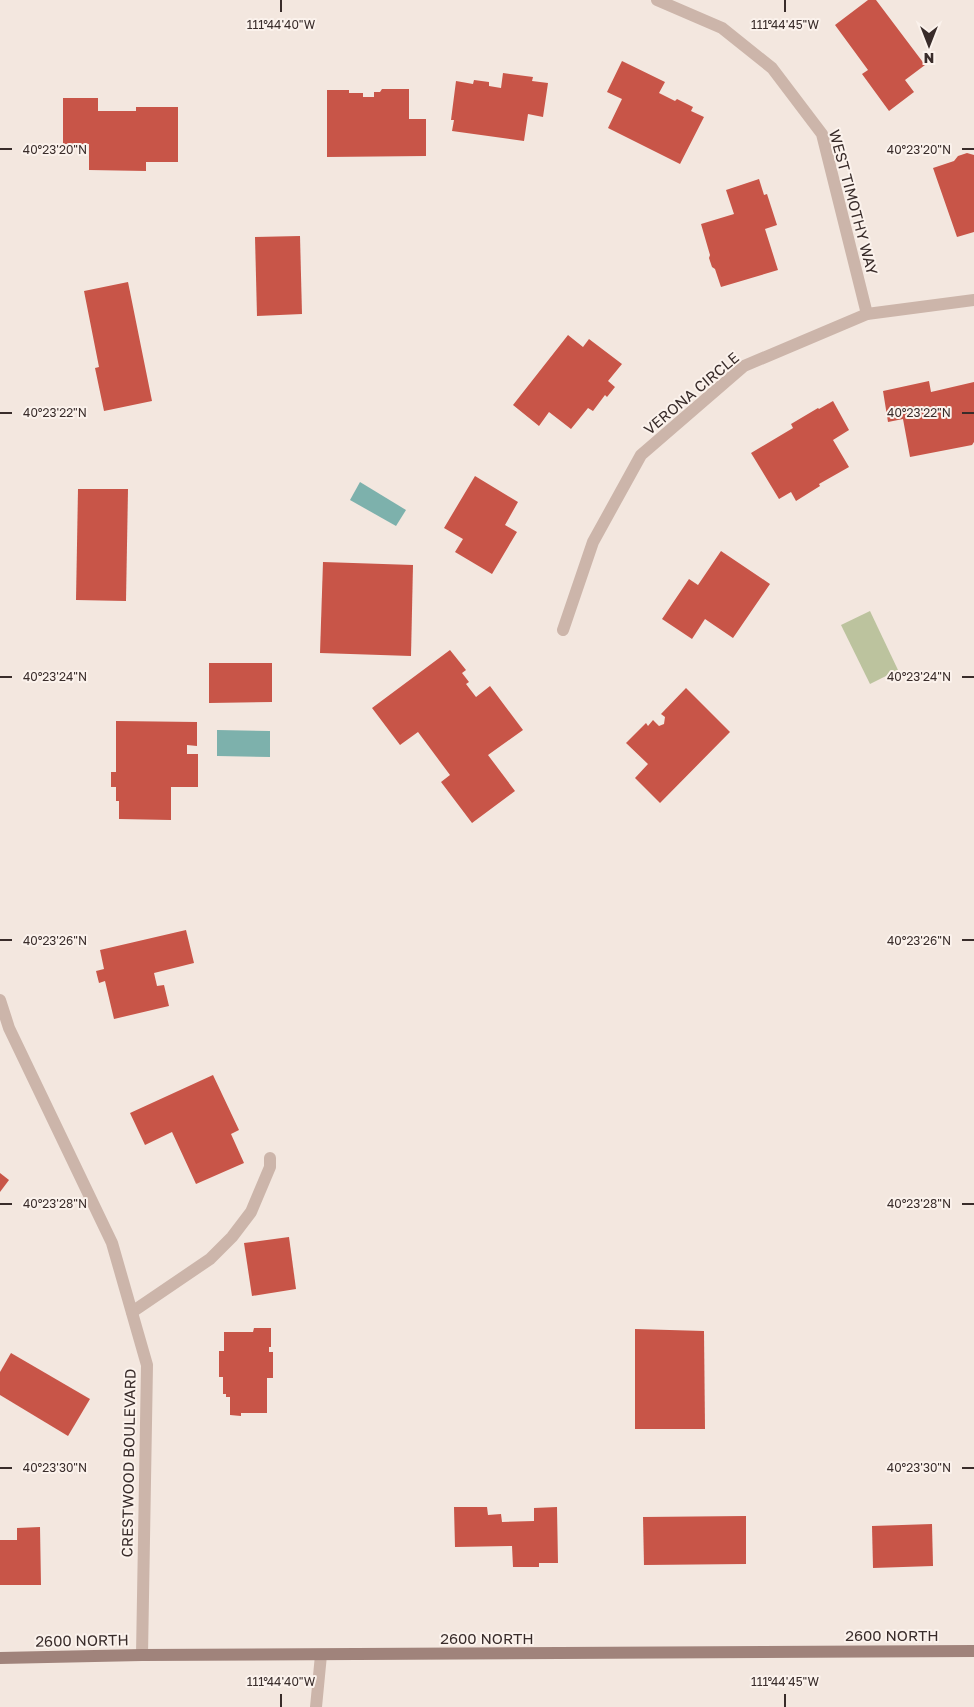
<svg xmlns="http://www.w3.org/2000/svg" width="974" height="1707" font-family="'Golos Text',sans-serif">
  <rect width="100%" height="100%" fill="#f3e7df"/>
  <polygon fill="#bcc39e" points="870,611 898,670 870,684 841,625"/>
  <g fill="#7db1ac">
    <polygon points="360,482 406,510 396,526 350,500"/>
    <polygon points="217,730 270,731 270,757 217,756"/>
  </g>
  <g fill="#c85548">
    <polygon points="868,0 876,0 925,65 905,80 914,92 889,111 862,74 868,70 835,25"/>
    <polygon points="622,61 665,82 659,93 675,101 677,99 693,107 691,111 704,117 680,164 608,128 622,99 607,92"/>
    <polygon points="503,73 533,77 532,81 548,83 543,117 528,114 524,141 452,131 454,120 451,120 456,81 473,84 474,80 489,82 489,86 501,88"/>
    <polygon points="382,89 409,89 409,119 426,119 426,156 327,157 327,90 349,90 349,93 363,93 363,97 374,97 374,92 380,92"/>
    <polygon points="63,98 98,98 98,111 136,111 136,107 178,107 178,162 146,162 146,171 89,170 89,144 63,144"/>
    <polygon points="967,153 974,155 974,232 957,237 933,168 954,161 958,156"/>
    <polygon points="759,179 764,195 767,194 777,225 765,229 778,270 721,287 715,269 712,267 709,258 710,255 701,224 734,214 726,190"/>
    <polygon points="300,236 302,314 257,316 255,237"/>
    <polygon points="128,282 152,401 104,411 95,368 99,367 84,291"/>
    <polygon points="568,335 583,347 589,339 622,364 608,381 615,387 607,397 605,395 593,411 588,408 571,429 549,412 539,426 513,405"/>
    <polygon points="929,381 931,392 974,382 974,442 972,445 910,457 903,419 888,422 883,391"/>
    <polygon points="833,401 849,430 833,440 849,467 819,484 820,486 796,501 791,492 779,499 751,453 793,428 791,424 818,408 819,409"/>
    <polygon points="475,476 518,502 505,525 517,532 492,574 455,552 463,539 444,528"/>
    <polygon points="78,489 128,489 126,601 76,600"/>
    <polygon points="721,551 770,584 733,638 705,619 692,639 662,619 689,579 698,585"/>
    <polygon points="323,562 413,565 411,656 320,653"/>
    <polygon points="450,650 466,670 462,673 469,682 466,684 476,697 490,686 523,730 488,755 515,791 472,823 441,782 450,775 418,732 400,745 372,708"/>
    <polygon points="209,663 272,663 272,702 209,703"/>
    <polygon points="686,688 730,732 660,803 635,778 648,764 626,743 646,723 648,726 653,720 659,726 664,724 665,717 661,714"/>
    <polygon points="116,721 197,722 197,746 187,745 187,754 198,754 198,787 171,787 171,820 119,819 119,801 116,801 116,787 111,787 111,772 116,772"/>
    <polygon points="186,930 194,963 154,973 157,986 164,985 169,1006 114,1019 105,981 99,983 96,971 104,969 100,950"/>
    <polygon points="213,1075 239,1130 231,1134 244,1163 196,1184 172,1132 145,1145 130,1113"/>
    <polygon points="0,1173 9,1180 0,1192"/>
    <polygon points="289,1237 296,1289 252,1296 244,1243"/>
    <polygon points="254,1328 271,1328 271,1347 269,1347 269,1352 273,1352 273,1378 267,1378 267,1413 241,1413 241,1416 230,1415 230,1397 226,1397 226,1394 223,1394 223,1377 219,1377 219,1351 224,1351 224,1332 253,1332"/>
    <polygon points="635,1329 704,1331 705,1429 635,1429"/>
    <polygon points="11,1353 90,1399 68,1436 0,1395 0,1372"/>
    <polygon points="454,1507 487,1507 488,1515 501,1514 502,1522 534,1521 534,1508 557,1507 558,1563 539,1563 539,1567 513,1567 512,1546 455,1547"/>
    <polygon points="746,1516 746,1564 644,1565 643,1517"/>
    <polygon points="932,1524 933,1566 873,1568 872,1526"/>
    <polygon points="40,1527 41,1585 0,1585 0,1540 17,1540 17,1528"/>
  </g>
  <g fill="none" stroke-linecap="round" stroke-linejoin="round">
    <g stroke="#ccb5aa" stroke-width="12">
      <polyline points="132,1312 210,1259 232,1237 251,1212 270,1167 270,1158"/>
      <polyline points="316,1707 321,1655"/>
    </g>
    <g stroke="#ccb5aa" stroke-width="12">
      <polyline points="657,0 722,28 772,68 822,134 867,314"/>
      <polyline points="563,630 593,542 641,455 744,366 867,314 974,300"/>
      <polyline points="0,1000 9,1028 112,1243 147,1365 142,1655"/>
    </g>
    <polyline stroke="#a0837b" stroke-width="12" points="0,1658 142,1655 974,1651"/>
  </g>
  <path fill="none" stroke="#392c2a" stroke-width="2" d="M281,0V12M785,0V12M0,149H12M962,149H974M0,413H12M962,413H974M0,677H12M962,677H974M0,940H12M962,940H974M0,1204H12M962,1204H974M0,1468H12M962,1468H974M281,1694V1707M785,1694V1707"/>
  <g text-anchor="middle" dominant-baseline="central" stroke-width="4" stroke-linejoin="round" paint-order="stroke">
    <g font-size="15" fill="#392c2a" stroke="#fbf2ec">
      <text transform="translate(854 202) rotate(75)">WEST TIMOTHY WAY</text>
      <text transform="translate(691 393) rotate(-40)">VERONA CIRCLE</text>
      <text transform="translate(128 1463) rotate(-89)">CRESTWOOD BOULEVARD</text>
      <text x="892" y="1635">2600 NORTH</text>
      <text x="487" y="1638">2600 NORTH</text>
      <text transform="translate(82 1640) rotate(-1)">2600 NORTH</text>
    </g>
  </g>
  <g font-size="12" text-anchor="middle" fill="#392c2a" stroke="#fbf2ec" stroke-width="4" stroke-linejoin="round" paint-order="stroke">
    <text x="281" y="29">111°44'40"W</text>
    <text x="785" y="29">111°44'45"W</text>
    <text x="919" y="154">40°23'20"N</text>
    <text x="55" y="154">40°23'20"N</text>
    <text x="919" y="417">40°23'22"N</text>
    <text x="55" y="417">40°23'22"N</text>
    <text x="55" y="681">40°23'24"N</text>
    <text x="919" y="681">40°23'24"N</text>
    <text x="55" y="945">40°23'26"N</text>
    <text x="919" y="945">40°23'26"N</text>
    <text x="55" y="1208">40°23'28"N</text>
    <text x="919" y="1208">40°23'28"N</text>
    <text x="919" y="1472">40°23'30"N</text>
    <text x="55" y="1472">40°23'30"N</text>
    <text x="281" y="1686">111°44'40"W</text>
    <text x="785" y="1686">111°44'45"W</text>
  </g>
  <g transform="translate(929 45) rotate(180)" stroke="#fbf2ec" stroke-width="4" paint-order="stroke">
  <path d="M0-4L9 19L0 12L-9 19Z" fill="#392c2a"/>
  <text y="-8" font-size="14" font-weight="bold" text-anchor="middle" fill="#392c2a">N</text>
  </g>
</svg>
